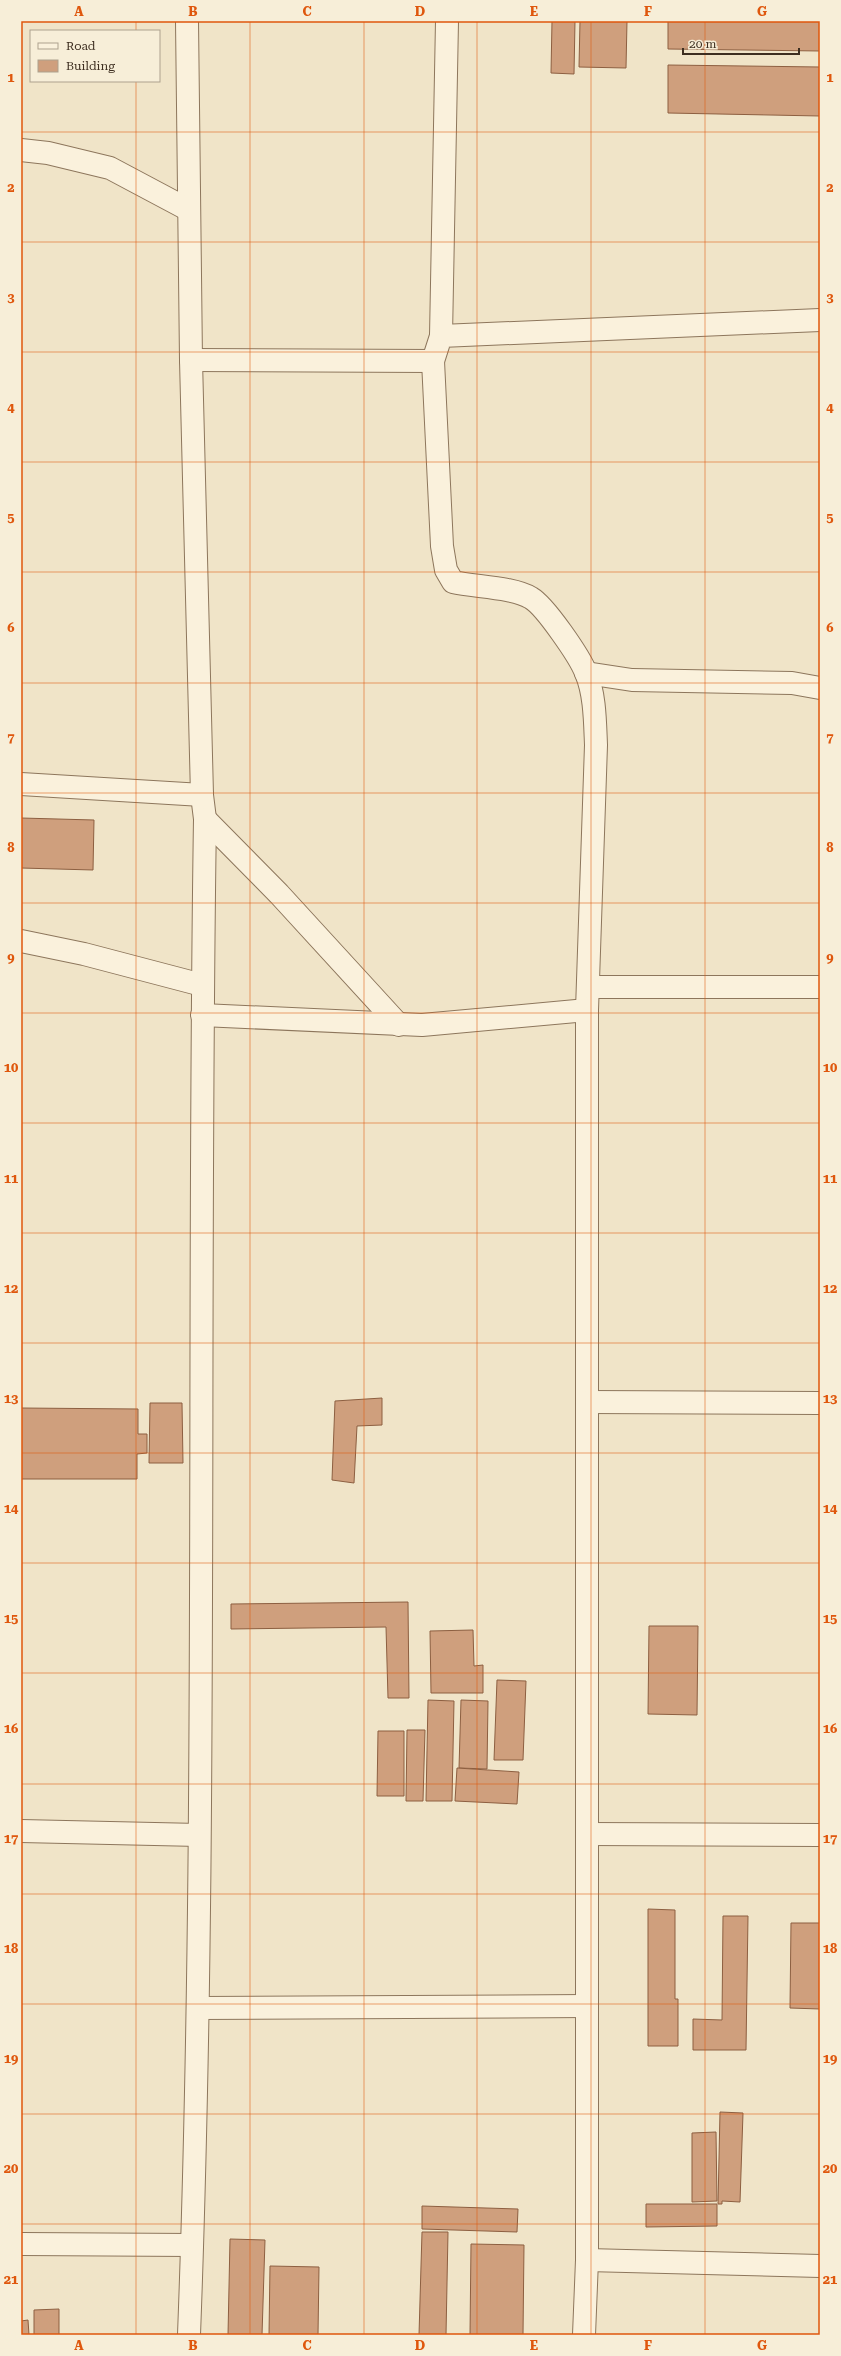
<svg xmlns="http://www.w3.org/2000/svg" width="841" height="2356" font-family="'Roboto Serif',serif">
  <rect width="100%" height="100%" fill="#f0e4c8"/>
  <g fill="#cf9f7d" stroke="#8d5f41">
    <polygon points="552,21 575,21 574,74 551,73"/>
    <polygon points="580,21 627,21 626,68 579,67"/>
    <polygon points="668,21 820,21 820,51 668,49"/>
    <polygon points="668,65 820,67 820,116 668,113"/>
    <polygon points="21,818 94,820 93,870 21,868"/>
    <polygon points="382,1398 382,1425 357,1426 354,1483 332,1480 335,1401"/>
    <polygon points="150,1403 182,1403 183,1463 149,1463"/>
    <polygon points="21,1408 138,1409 138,1434 147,1434 147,1453 137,1454 137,1479 21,1479"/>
    <polygon points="408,1602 409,1698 388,1698 386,1627 231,1629 231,1604"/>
    <polygon points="649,1626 698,1626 697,1715 648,1714"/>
    <polygon points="473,1630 474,1666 483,1665 483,1693 431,1693 430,1631"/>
    <polygon points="497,1680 526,1681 523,1760 494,1760"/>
    <polygon points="428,1700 454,1701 452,1801 426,1801"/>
    <polygon points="461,1700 488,1701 487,1769 459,1768"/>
    <polygon points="407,1730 425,1730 423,1801 406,1801"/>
    <polygon points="378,1731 404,1731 404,1796 377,1796"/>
    <polygon points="457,1768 519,1772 517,1804 455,1801"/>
    <polygon points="648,1909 675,1910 675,1999 678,1999 678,2046 648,2046"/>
    <polygon points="723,1916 748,1916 746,2050 693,2050 693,2019 722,2020"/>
    <polygon points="791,1923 820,1923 820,2009 790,2008"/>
    <polygon points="720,2112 743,2113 740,2202 722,2201 722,2204 718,2204"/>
    <polygon points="716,2132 717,2201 692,2202 692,2133"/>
    <polygon points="646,2204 717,2204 717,2226 646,2227"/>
    <polygon points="422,2206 518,2209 517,2232 422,2229"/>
    <polygon points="422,2232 448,2232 446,2335 419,2335"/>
    <polygon points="230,2239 265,2240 262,2335 228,2335"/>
    <polygon points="471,2244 524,2245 523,2335 470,2335"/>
    <polygon points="270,2266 319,2267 318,2335 269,2335"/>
    <polygon points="59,2309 59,2335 34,2335 34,2310"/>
    <polygon points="28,2320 29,2335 21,2335 21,2321"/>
  </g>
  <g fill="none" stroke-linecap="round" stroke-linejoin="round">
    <g stroke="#8d765c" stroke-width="24">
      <g id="street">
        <path d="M187,21L191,360L202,795L205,819C197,1324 208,1830 189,2335"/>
        <polyline points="21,150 48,153 110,168 189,210"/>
        <polyline points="441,336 447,21"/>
        <polyline points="191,360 433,361 441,336 820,320"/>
        <path d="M433,361L442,546L446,570L453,582C475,587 513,587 531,598C545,606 580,657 586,673C595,694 595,722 596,745L587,1010V2260L584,2335"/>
        <polyline points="586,673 632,680 792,683 820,688"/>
        <polyline points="21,784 202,795"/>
        <polyline points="205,819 279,894 399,1025"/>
        <polyline points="21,941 84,954 202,985"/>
        <polyline points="588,987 820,987"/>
        <polyline points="202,1015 422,1025 587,1010"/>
        <polyline points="587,1402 820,1403"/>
        <polyline points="21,1831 199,1835"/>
        <polyline points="587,1834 820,1835"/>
        <polyline points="199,2008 587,2006"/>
        <polyline points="21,2244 192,2245"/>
        <polyline points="587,2260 820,2266"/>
      </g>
    </g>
    <use href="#street" stroke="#faf1dc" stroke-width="22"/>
  </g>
  <path fill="none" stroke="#df570d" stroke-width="1" stroke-opacity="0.55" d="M136,21V31M250,21V2335M364,21V2335M477,21V2335M591,21V2335M705,21V2335M136,81V2335M21,132H820M21,242H820M21,352H820M21,462H820M21,572H820M21,683H820M21,793H820M21,903H820M21,1013H820M21,1123H820M21,1233H820M21,1343H820M21,1453H820M21,1563H820M21,1673H820M21,1784H820M21,1894H820M21,2004H820M21,2114H820M21,2224H820"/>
  <rect width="841" height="2356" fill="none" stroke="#f7eed8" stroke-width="44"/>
  <rect x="30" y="30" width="130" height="52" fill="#f7eed8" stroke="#ada18e"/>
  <rect x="38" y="43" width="20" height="6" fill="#faf1dc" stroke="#ada18e"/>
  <text x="66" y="50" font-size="12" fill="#3d2e20">Road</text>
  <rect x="38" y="60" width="20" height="12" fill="#cf9f7d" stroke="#ada18e"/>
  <text x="66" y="70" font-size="12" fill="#3d2e20">Building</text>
  <path d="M683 48v6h116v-6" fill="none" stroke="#3d2e20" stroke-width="2"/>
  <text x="689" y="48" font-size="12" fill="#3d2e20" stroke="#f7eed8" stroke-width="3" paint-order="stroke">20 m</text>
  <rect x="22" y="22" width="797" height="2312" fill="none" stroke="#df570d" stroke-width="1.5"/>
  <g font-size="13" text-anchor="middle" font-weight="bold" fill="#df570d">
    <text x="79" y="16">A</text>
    <text x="193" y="16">B</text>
    <text x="307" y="16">C</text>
    <text x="420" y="16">D</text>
    <text x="534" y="16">E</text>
    <text x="648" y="16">F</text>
    <text x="762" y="16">G</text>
    <text x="11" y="82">1</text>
    <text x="830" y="82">1</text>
    <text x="11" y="192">2</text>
    <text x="830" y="192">2</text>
    <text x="11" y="302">3</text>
    <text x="830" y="302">3</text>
    <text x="11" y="412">4</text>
    <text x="830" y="412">4</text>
    <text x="11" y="522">5</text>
    <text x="830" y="522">5</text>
    <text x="11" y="632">6</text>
    <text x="830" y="632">6</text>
    <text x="11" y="742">7</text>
    <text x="830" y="742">7</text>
    <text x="11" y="852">8</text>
    <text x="830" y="852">8</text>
    <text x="11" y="962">9</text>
    <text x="830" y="962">9</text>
    <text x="11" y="1072">10</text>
    <text x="830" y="1072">10</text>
    <text x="11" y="1183">11</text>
    <text x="830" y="1183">11</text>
    <text x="11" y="1293">12</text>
    <text x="830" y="1293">12</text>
    <text x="11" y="1403">13</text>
    <text x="830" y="1403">13</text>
    <text x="11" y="1513">14</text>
    <text x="830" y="1513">14</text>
    <text x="11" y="1623">15</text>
    <text x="830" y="1623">15</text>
    <text x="11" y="1733">16</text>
    <text x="830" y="1733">16</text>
    <text x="11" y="1843">17</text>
    <text x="830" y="1843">17</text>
    <text x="11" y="1953">18</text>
    <text x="830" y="1953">18</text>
    <text x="11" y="2063">19</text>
    <text x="830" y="2063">19</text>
    <text x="11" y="2173">20</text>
    <text x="830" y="2173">20</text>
    <text x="11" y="2284">21</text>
    <text x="830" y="2284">21</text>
    <text x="79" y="2350">A</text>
    <text x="193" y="2350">B</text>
    <text x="307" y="2350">C</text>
    <text x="420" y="2350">D</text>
    <text x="534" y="2350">E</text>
    <text x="648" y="2350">F</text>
    <text x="762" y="2350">G</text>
  </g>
</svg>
